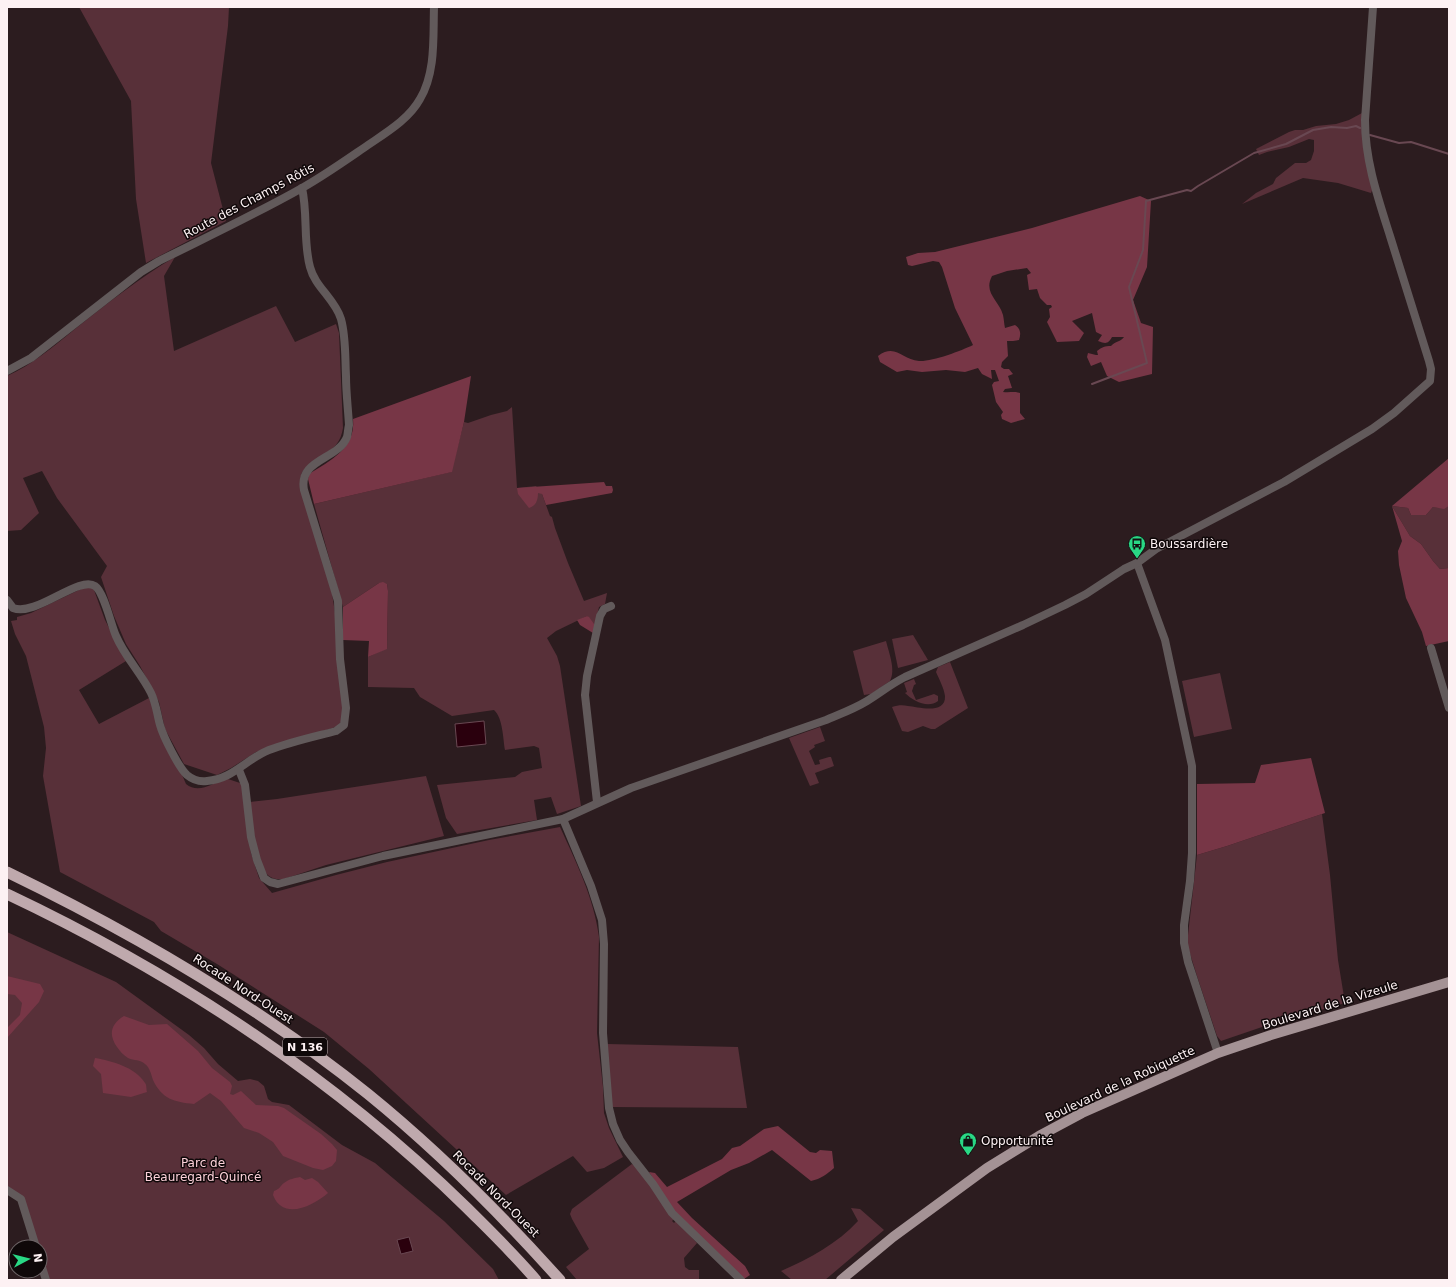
<svg xmlns="http://www.w3.org/2000/svg" width="1456" height="1287" font-family="'DejaVu Sans',sans-serif">
  <rect width="100%" height="100%" fill="#2c1c1f"/>
  <g fill="#583039">
    <polygon points="79,7 229,7 228,26 211,163 226,221 146,263 136,199 131,101"/>
    <polygon points="1362,113 1373,188 1371,193 1338,183 1303,178 1242,204 1256,193 1273,184 1276,178 1295,163 1306,163 1311,160 1314,151 1314,140 1309,139 1289,147 1267,152 1259,155 1256,149 1289,132 1295,130 1303,130 1316,126 1336,124 1349,120"/>
    <path d="M175,257L164,276L174,351L276,306L295,342L336,324L339,333L343,428C342,434 340,440 336,445C328,454 303,464 301,476C300,479 301,485 302,488L332,593L335,613L342,702V720L339,726L256,752L231,768L217,775L184,764L165,729L159,702L140,666L126,644L114,616L101,577L107,566L57,498L42,471L23,478L39,513L21,530L7,531V376C32,365 54,346 75,329C108,303 139,278 175,257Z"/>
    <path d="M512,407L517,488L536,486L542,494L550,516L552,517L555,528L568,563L584,601L607,593L605,604L599,607L595,625L587,616L556,631L547,638L557,656L560,666L581,806L557,814L551,797L534,800L537,820L457,834L446,818L437,785L515,777L522,772L542,768L539,748L534,746L505,750C503,739 503,718 494,710L452,716L420,697L414,688L368,687V657L387,648L388,591L387,584L379,583L343,607L314,504L451,472L464,422L468,423L491,415L507,411Z"/>
    <polygon points="1392,506 1408,508 1411,515 1426,515 1433,507 1444,508 1449,506 1449,568 1440,569 1433,561 1421,544 1410,536"/>
    <path d="M90,586L94,590L105,620L126,661L79,690L99,724L149,698L186,784C198,794 213,784 225,778L243,784L251,853L259,878L272,893L336,875L387,862L489,840L560,827C576,862 594,898 599,937L597,1033L603,1087L604,1113L609,1128L623,1157L604,1168L587,1172L573,1156L506,1195L369,1069L324,1032L217,964L161,931L154,922L60,872L43,776L46,748L44,727L26,656L15,634L11,621L17,620V617L31,613L83,588Z"/>
    <polygon points="913,635 928,660 898,668 892,639"/>
    <path d="M886,641C889,653 896,670 890,681L871,694L864,695L853,651Z"/>
    <path d="M950,662L968,708L935,729H931L923,726L908,732L902,731L892,707C898,705 903,705 908,706C918,707 946,715 945,696C944,688 939,679 936,672L938,667Z"/>
    <polygon points="1220,673 1232,729 1194,737 1182,681"/>
    <path d="M914,679L916,684L914,685L912,691L916,700L934,694L938,696V701C928,709 913,701 905,693L907,692L904,683Z"/>
    <polygon points="820,727 825,741 814,745 815,747 809,751 815,765 820,764 819,760 829,757 831,757 834,766 815,773 819,783 810,786 789,738"/>
    <path d="M426,776L444,836L326,865L284,879C279,879 274,880 269,876C256,866 252,819 250,802L277,799Z"/>
    <polygon points="1322,814 1330,875 1338,960 1345,1003 1262,1027 1221,1041 1217,1036 1197,976 1187,944 1197,855 1227,846"/>
    <polygon points="7,932 116,982 189,1035 204,1048 218,1064 238,1081 250,1079 258,1081 264,1086 268,1099 272,1102 289,1105 342,1145 375,1163 444,1221 493,1269 499,1280 45,1280 40,1263 40,1247 35,1247 21,1202 7,1193"/>
    <polygon points="607,1044 738,1047 747,1108 611,1107"/>
    <polygon points="632,1164 639,1169 674,1219 672,1221 674,1223 676,1221 697,1243 684,1258 685,1267 689,1270 699,1270 699,1280 577,1280 566,1267 589,1249 572,1219 570,1214 572,1209"/>
    <path d="M851,1208L860,1209L884,1230L825,1280H792L781,1271C809,1259 838,1243 858,1221Z"/>
  </g>
  <g fill="#773646">
    <path d="M1140,196L1151,201L1147,267L1133,300L1141,323L1153,327L1152,374L1119,382L1107,376L1101,362L1091,366L1087,357L1088,353L1096,355H1098L1097,351C1102,347 1105,346 1111,346C1115,341 1121,342 1124,337H1112C1108,344 1106,344 1098,341L1102,335L1096,332L1092,313L1072,321L1084,333L1079,341L1057,342L1047,322L1050,317L1049,309L1052,307L1051,305H1047L1040,298L1037,289L1029,290L1027,275L1031,273L1027,268L1007,271L992,276C983,293 999,300 1003,315C1004,319 1004,324 1005,328L1015,325C1021,329 1021,334 1019,340L1013,341H1007L1008,356L1002,362L1001,367L1004,369H1009L1013,374L1008,376L1012,388L1005,389L1003,392C1010,393 1014,391 1020,393V413L1025,419L1011,423L1002,419L1001,415L1003,412L996,402L992,385L994,382L999,381L995,370H991L992,379L982,374L978,368L965,372L946,370L922,372L907,370L897,372L880,362L878,356C896,343 902,360 919,361C931,362 961,351 973,345L955,308L942,267L939,262L933,261L912,266L908,265L906,257L918,253L935,252L1032,228Z"/>
    <path d="M471,376L464,422L452,472L314,504L308,479L309,474C330,461 356,448 353,419Z"/>
    <polygon points="1449,458 1449,506 1444,509 1433,507 1426,515 1411,515 1408,508 1392,506 1410,536 1421,544 1433,561 1440,569 1449,568 1449,641 1426,646 1422,632 1406,598 1399,565 1398,551 1402,541 1392,506"/>
    <path d="M604,482L606,486H612L613,490L612,493L546,505L542,494L538,493C538,500 536,506 529,508L518,494L517,488Z"/>
    <polygon points="383,582 387,584 388,591 387,649 368,657 369,641 343,640 343,607 379,583"/>
    <polygon points="587,616 589,617 595,625 593,633 580,625 577,620"/>
    <polygon points="1311,758 1325,813 1227,846 1197,855 1197,784 1255,783 1261,765"/>
    <polygon points="7,976 40,984 44,991 39,1002 7,1038 7,1028 20,1015 22,1003 15,995 7,994"/>
    <path d="M124,1016L149,1025L167,1024L198,1051L212,1068L230,1082L232,1086L230,1094L233,1095L241,1091L256,1105L278,1106L284,1108L321,1134L332,1144L337,1150L336,1161L332,1166L323,1170L313,1168L283,1156L273,1142L259,1133L244,1128L221,1101L210,1093L194,1104C174,1102 162,1099 153,1080C151,1074 150,1068 145,1064C140,1059 134,1061 128,1058C123,1055 120,1051 117,1047C108,1034 111,1024 124,1016Z"/>
    <path d="M95,1058C112,1061 135,1067 145,1083C147,1085 146,1089 147,1092L131,1097L103,1093L101,1074L93,1066Z"/>
    <path d="M778,1126L810,1152L816,1153L820,1150L832,1151L834,1168C827,1174 821,1179 811,1181L772,1150L749,1163L731,1170L677,1202L692,1218L745,1266L750,1275L744,1279L674,1211L649,1172L655,1173L667,1187L722,1159L732,1148L740,1146L764,1129Z"/>
    <path d="M300,1177L305,1180L312,1178L318,1182L328,1193C313,1206 283,1221 273,1195L274,1191C280,1189 280,1186 284,1183C289,1179 295,1178 300,1177Z"/>
  </g>
  <g fill="#2a000d" stroke="#694852">
    <polygon points="484,721 486,744 457,747 455,724"/>
    <polygon points="409,1237 413,1251 401,1254 397,1240"/>
  </g>
  <g fill="none" stroke-linecap="round" stroke-linejoin="round">
    <g stroke="#694852" stroke-width="2">
      <polyline points="1370,135 1399,143 1411,142 1449,154"/>
      <polyline points="1092,384 1147,363 1129,287 1143,250 1146,201 1187,190 1191,191 1198,186 1254,153 1286,144 1313,130 1331,127 1347,128 1356,126 1360,128"/>
    </g>
    <g stroke="#625a5b" stroke-width="8">
      <path d="M7,371L31,358L141,272L159,261C207,237 256,214 302,188C325,175 346,160 368,145C387,132 409,119 420,99C436,72 433,37 434,7"/>
      <polyline points="1137,563 1165,640 1192,766 1192,853 1190,881 1184,925 1184,943 1188,962 1218,1053"/>
      <path d="M7,600L13,608C36,617 79,575 95,586C104,592 111,625 116,636C125,657 141,673 151,693C156,703 157,714 160,725C163,736 179,768 187,775C193,780 200,782 207,781C233,779 246,759 269,750C290,742 313,737 336,731L344,725L346,708L340,659L338,601L304,490C298,459 338,460 347,437C348,433 348,429 349,425C348,408 346,392 346,376C345,357 346,337 341,319C335,299 315,287 310,267C303,241 308,214 302,188"/>
      <polyline points="1431,648 1449,708"/>
      <path d="M239,770L245,785L251,837L257,860L264,878L270,882L278,884L383,856L563,819L631,788L826,720C840,714 854,709 867,701C880,693 891,684 905,677L1023,625L1065,605L1086,594L1124,569L1137,563L1156,549L1284,482L1372,429L1394,413L1430,381L1431,369L1429,361C1416,319 1403,277 1390,236C1378,198 1365,161 1365,120L1373,7"/>
      <polyline points="597,802 585,695 587,676 600,616 604,609 611,606"/>
      <polyline points="563,819 591,886 602,920 604,944 603,1033 609,1108 613,1124 620,1140 628,1152 653,1184 672,1213 741,1280"/>
      <polyline points="7,1190 21,1199 36,1247"/>
      <polyline points="40,1261 46,1280"/>
    </g>
    <polyline stroke="#a49295" stroke-width="10" points="841,1280 893,1237 987,1168 1039,1136 1082,1113 1218,1053 1271,1035 1449,982"/>
    <g stroke="#bfa9ad" stroke-width="11">
      <path d="M7,872C135,934 257,1005 368,1094C437,1150 501,1214 560,1280"/>
      <path d="M7,894C176,974 333,1077 467,1208C491,1232 515,1255 536,1280"/>
    </g>
  </g>
  <defs>
    <g id="bus-pin" transform="scale(0.9)"><path d="M0 17L-7.5 6A9.5 9.5 0 1 1 7.5 6Z" fill="#29d885" stroke="#0f0809"/><path d="M-5-6H5V4H4V6H2V4H-2V6H-4V4H-5ZM-3.5-4V0h7V-4ZM-3.5 1.2v1.5H-2V1.2ZM2 1.2v1.5H3.5V1.2Z" fill="#111"/></g>
    <g id="shop-pin" transform="scale(0.9)"><path d="M0 17L-7.5 6A9.5 9.5 0 1 1 7.5 6Z" fill="#29d885" stroke="#0f0809"/><path d="M-5-2.5h2.3a2.7 3.5 0 0 1 5.4 0H5L5.5 6h-11ZM-1.5-2.5h3a1.5 2.3 0 0 0-3 0Z" fill="#111"/></g>
  </defs>
  <g fill-rule="evenodd">
    <use href="#bus-pin" x="1137" y="544"/>
    <use href="#shop-pin" x="968" y="1141"/>
  </g>
  <g text-anchor="middle" dominant-baseline="central" stroke-width="3" stroke-linejoin="round" paint-order="stroke">
    <rect fill="#0f0809" stroke="#b6abad" stroke-width="1" x="283" y="1038" width="44" height="18" rx="3"/>
    <g font-size="11" font-weight="bold" fill="#fdf1f3">
      <text x="305" y="1047">N 136</text>
    </g>
    <g font-size="12" fill="#fdf1f3" stroke="#0f0809">
      <text transform="translate(249 201) rotate(-28)">Route des Champs Rôtis</text>
      <text transform="translate(243 989) rotate(33)">Rocade Nord-Ouest</text>
      <text transform="translate(1330 1005) rotate(-17)">Boulevard de la Vizeule</text>
      <text transform="translate(1120 1084) rotate(-25)">Boulevard de la Robiquette</text>
      <text transform="translate(496 1194) rotate(45)">Rocade Nord-Ouest</text>
    </g>
    <g font-size="12" fill="#fdf1f3" stroke="#0f0809" text-anchor="start">
      <text x="1150" y="544">Boussardière</text>
      <text x="981" y="1141">Opportunité</text>
    </g>
    <g font-size="12" fill="#fcd1d9" stroke="#0f0809">
      <text x="203" y="1163">Parc de<tspan x="203" dy="14">Beauregard-Quincé</tspan></text>
    </g>
  </g>
  <rect width="1456" height="1287" fill="none" stroke="#fdf1f3" stroke-width="16"/>
  <g transform="translate(28 1259) rotate(83)"><circle r="19" fill="#0f0809" stroke="#6e6567"/>
  <path d="M0-3L7 15L0 10L-7 15Z" fill="#29d885"/>
  <text y="-6" font-size="11" font-weight="bold" text-anchor="middle" fill="#fdf1f3">N</text>
  </g>
</svg>
